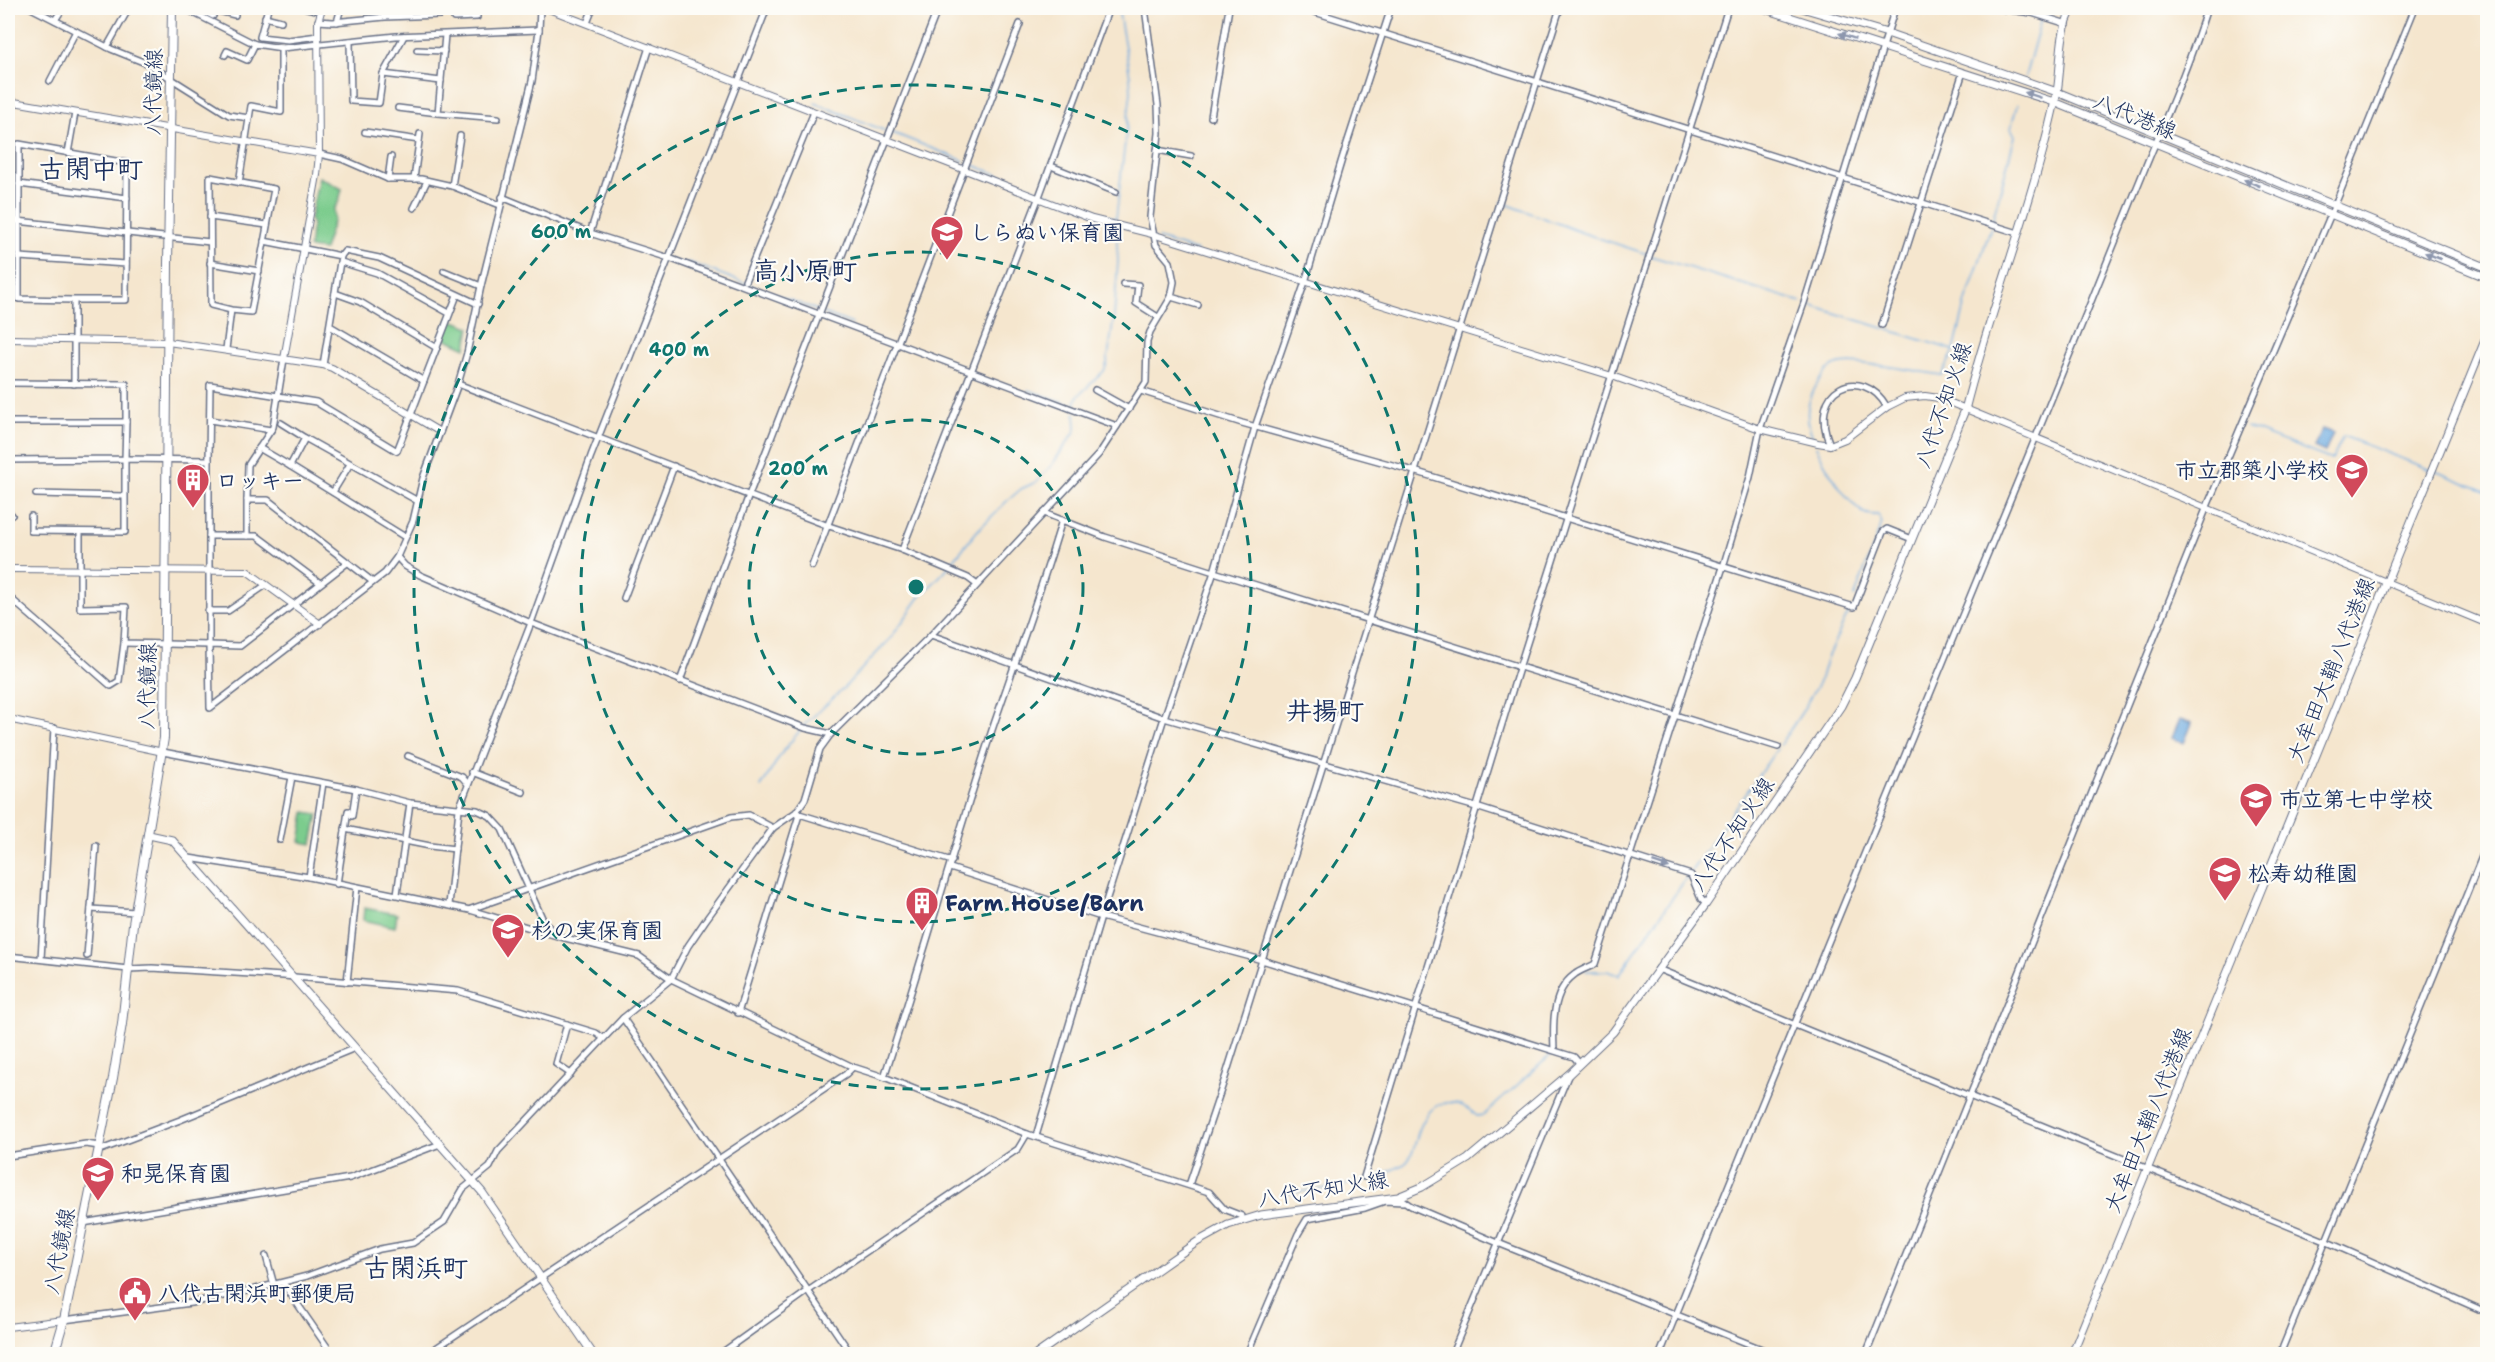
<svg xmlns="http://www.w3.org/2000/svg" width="2495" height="1362" font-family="'Shantell Sans','Klee One',sans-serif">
  <rect width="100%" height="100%" fill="#fdfcf7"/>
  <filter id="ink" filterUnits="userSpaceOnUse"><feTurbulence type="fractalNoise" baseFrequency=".0167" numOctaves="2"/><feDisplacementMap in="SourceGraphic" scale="12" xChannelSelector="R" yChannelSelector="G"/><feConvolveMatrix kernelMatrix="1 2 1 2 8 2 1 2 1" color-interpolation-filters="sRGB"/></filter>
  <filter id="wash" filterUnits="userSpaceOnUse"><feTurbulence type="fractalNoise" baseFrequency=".008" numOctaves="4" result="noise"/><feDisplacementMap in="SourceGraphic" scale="24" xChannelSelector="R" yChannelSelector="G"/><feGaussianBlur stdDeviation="1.35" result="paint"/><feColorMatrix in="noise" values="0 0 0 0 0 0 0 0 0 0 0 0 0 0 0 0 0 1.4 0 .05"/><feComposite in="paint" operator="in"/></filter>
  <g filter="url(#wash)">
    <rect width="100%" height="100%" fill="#f5e6ce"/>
    <g fill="#7bcc8d" stroke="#4b7e76" stroke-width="1.5">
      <polygon points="319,177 342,189 339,201 334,209 334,219 324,250 309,248 312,224 310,219"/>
      <polygon points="449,319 470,327 466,348 442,337"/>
      <polygon points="305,812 318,814 312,844 300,842"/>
      <polygon points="364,908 397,914 395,927 363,920"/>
    </g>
    <g fill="#6eabe0" stroke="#446d9f" stroke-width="1.5">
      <polygon points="2322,429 2333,433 2325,452 2314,447"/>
      <polygon points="2180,719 2192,723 2184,743 2172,738"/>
    </g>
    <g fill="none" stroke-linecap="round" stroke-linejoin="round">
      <g stroke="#6eabe0" stroke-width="1.5">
        <polyline points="2043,14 2044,8"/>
        <polyline points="2025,77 2041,19"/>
        <polyline points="815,103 888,132"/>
        <polyline points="893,133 964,161"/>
        <polyline points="968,163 1039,191"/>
        <polyline points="1044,192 1101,215 1116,218 1131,92 1130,76 1118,8"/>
        <polyline points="1501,202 1583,233 1647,254"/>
        <polyline points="1992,222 2015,136 2011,128 2017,105"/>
        <polyline points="1140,234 1153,238"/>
        <polyline points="1158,239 1197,251"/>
        <polyline points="1651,256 1801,302"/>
        <polyline points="688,262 819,311"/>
        <polyline points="1806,304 1953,350"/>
        <polyline points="823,313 852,324"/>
        <polyline points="1028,390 1072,405"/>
        <polyline points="1074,409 1077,397 1104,371 1107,363 1114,317 1118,261 1116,227"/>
        <polyline points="2247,427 2332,460 2343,436 2431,470"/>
        <path d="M1813,438C1806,419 1805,408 1814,390C1820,378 1827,367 1840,364C1859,360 1920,372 1942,375L1954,351L1966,301L1991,227"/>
        <path d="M1816,446C1823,463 1847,503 1864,513C1868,515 1874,515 1878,515L1882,523L1855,596"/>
        <polyline points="2435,471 2488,492"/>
        <polyline points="804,725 840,692 890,639 920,597 944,572 978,530 1007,501 1021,489 1036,482 1051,466 1074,433 1076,428 1075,413"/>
        <polyline points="1780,745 1802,712 1821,678 1826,660 1850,609"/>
        <polyline points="761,787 781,754 801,729"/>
        <polyline points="1690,873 1777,749"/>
        <polyline points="1586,971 1607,971 1619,975 1687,877"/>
        <path d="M1281,1194C1323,1189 1365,1185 1403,1165C1414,1159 1415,1139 1420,1128C1432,1098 1455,1095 1477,1116L1484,1115L1553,1053"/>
      </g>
    </g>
  </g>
  <g filter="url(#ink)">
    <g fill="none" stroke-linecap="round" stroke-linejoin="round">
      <g stroke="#676f85" stroke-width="8">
        <g id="minor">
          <polyline points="31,8 111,49 148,64 229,115 249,118"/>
          <polyline points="184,8 255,44"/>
          <polyline points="197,8 213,16 215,8"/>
          <polyline points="268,8 260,37 288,40 318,36"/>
          <polyline points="307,8 321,11"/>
          <polyline points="454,8 454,18 477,17 477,8"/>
          <polyline points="1302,8 2018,233"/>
          <polyline points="1995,8 2032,13 2067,24"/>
          <polyline points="215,10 235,15"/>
          <polyline points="265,17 281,21"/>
          <polyline points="55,20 63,8"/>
          <polyline points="318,21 333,22 385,17 440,15 440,8"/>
          <polyline points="337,22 341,8"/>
          <polyline points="587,23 593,8"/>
          <polyline points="445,35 438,113 498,118"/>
          <polyline points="404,36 383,74 441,81"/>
          <polyline points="350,41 351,101 379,103 383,74"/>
          <polyline points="107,47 129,8"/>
          <polyline points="417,50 444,51"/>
          <polyline points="225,55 227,51 247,60 255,44 282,48 396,36 539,30"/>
          <polyline points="50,81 76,31"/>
          <polyline points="398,108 438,113"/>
          <polyline points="1211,117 1229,8"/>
          <polyline points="365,132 419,140"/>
          <polyline points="1157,150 1191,156"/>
          <polyline points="68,153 75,113"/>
          <polyline points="319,154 342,159 388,179 421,179 452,186 500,205"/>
          <polyline points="1051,166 1116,192"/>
          <polyline points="388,179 391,157"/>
          <polyline points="414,179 420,134"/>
          <polyline points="239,183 251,106 281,112 281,48"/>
          <polyline points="19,184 127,198"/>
          <polyline points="452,186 460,136"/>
          <polyline points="502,197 590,233 669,258 1117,426"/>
          <polyline points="414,208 427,181"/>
          <polyline points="210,217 267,225"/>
          <polyline points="8,220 210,242"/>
          <polyline points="590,233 649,47"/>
          <polyline points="264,241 341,256 323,365"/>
          <polyline points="341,256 345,251 379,258 478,304"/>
          <polyline points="19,257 126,264"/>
          <polyline points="341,262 377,273 449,313"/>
          <polyline points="210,263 259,271"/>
          <polyline points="444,271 481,286"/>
          <polyline points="745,281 814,112"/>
          <polyline points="1123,284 1138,285 1136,303 1158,317"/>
          <polyline points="335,293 360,302 437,348"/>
          <polyline points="1171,297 1198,305"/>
          <polyline points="1882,325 1963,72"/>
          <polyline points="330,326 424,381"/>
          <polyline points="226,349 231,310 211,305 210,177 274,189 251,312 231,310"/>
          <polyline points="8,383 126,384 126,422 8,422"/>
          <polyline points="74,384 74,300 19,299 19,144 127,163 126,300 74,300"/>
          <polyline points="458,384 826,525 902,550 968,578 976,584"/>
          <polyline points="1095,390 1129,409"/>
          <polyline points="1141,391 1242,423 1414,471 1854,607 1883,532 1887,529 1912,539"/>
          <polyline points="210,420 271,430"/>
          <polyline points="281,423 305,438"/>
          <path d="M1830,445C1806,388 1862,363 1887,407"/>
          <polyline points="259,448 290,466"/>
          <polyline points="8,460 125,459 126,422"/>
          <polyline points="209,460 210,385 316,402 397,451 457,295"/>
          <polyline points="333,492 350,464"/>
          <polyline points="36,494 124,496"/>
          <polyline points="247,500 248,465 273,427 284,359"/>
          <polyline points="8,511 12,515"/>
          <polyline points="1044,513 1105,537 1214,572 1778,747"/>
          <polyline points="31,516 31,531 125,532 125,459 209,460 209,536"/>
          <polyline points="80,532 80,608 126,607 124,643 209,645 209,536 247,536 247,500 268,500 373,582"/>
          <polyline points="247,536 257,536 320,583"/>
          <polyline points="405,537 290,466 305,438 416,500"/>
          <polyline points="902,550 1040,194 1109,8"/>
          <polyline points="397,557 405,566 420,575 531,623 805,728 831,734"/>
          <polyline points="347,563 240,646 209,645 210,708 385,573 397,557 413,521 423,478 458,384 467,353 481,286 532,81 539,30 540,8"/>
          <polyline points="812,566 1020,24"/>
          <polyline points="8,596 111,686 119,681 124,643"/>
          <polyline points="624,598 674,466"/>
          <polyline points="208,611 228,611 266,585"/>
          <polyline points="931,635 1164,718 1476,807 1691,875 1701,899 1706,904"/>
          <polyline points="680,681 749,495 938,8"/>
          <polyline points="163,752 356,789 410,803 477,810 490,816 502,829 543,920 554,933"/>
          <polyline points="408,756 462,777 468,784"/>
          <polyline points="472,772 523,792"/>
          <polyline points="796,813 952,861"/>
          <polyline points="352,816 356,789"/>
          <polyline points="345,829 430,846 455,849"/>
          <polyline points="280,840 292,777"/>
          <polyline points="189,858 309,877 470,910 557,936 639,956 671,979 853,1067 884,1077 1027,1134 1209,1192 1224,1209 1242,1216 1242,1220"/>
          <polyline points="950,868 1101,917 1262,960 1574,1057 1579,1063"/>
          <polyline points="309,877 323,783"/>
          <polyline points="337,884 348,811"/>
          <polyline points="397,894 410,803"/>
          <polyline points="449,905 459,809 531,623 591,456 767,8"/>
          <polyline points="91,909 135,912"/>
          <polyline points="471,909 731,817 749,815 773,828"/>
          <polyline points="8,956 128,969 152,968 283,976 458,991 596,1033 603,1038"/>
          <polyline points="87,956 96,846"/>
          <polyline points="41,959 54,728"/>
          <polyline points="1658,969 2325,1241 2488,1313"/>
          <polyline points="347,982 357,887"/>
          <polyline points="738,1013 799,815"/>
          <polyline points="623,1018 851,1354"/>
          <polyline points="567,1024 556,1064 571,1074"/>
          <path d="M1554,1050C1553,1026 1551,992 1574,975C1580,970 1588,968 1595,964L1723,567L1750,477L1760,429L1804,303L1895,8"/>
          <path d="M884,1077C922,962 954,845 992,730C1016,660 1041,591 1062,520"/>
          <polyline points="1036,1136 1101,917 1164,718 1214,572 1255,427 1305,282 1342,159 1391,8"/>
          <polyline points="98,1151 180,1120 355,1048"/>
          <polyline points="8,1156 86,1144 99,1146"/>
          <polyline points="1364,1177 1520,665 1728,8"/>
          <polyline points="1189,1185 1226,1075 1560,8"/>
          <polyline points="1398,1197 1411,1206 1498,1243 1774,1354"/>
          <polyline points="83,1223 350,1178 440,1144"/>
          <polyline points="266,1256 274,1285"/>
          <polyline points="283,1283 332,1354"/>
          <polyline points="64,1320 191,1303 252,1290 307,1276 380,1249 413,1243 444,1222 463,1189 490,1167 498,1151 623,1018 671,979 688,946 705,921 773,828 796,812 805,799 820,749 831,734 931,635 1099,454 1146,382 1147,342 1150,332 1171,297 1174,282 1170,262 1156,245 1150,217 1159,133 1158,105 1145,8"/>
          <polyline points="427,1354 846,1074 853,1067"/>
          <polyline points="720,1354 808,1291 1018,1149 1027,1134"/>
          <polyline points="1247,1354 1298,1234 1307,1219 1365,1208 1385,1201 1403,1202"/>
          <polyline points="1452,1354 1568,1076"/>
          <path d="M1660,1354C1766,1095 1870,835 1978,577C2030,453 2080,329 2130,205C2156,139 2186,75 2207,8"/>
          <polyline points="1866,1354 2206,509 2339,195 2415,8"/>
          <polyline points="2280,1354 2488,842"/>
          <polyline points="2484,1354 2488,1346"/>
        </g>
      </g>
      <g stroke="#676f85" stroke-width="8">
        <g id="tertiary">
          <polyline points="546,8 1092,219 1152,234 1612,376 1760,429 1818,443 1830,445 1845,439 1887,407 1905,398 1925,396 1939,398 2488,624"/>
          <polyline points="8,101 319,154"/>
          <polyline points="8,339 168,342 323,365 332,368 440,432"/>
          <polyline points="284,359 317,175 319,154 318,22 322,8"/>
          <polyline points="8,569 247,571 320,624"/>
          <polyline points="8,719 163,752"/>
          <polyline points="8,1327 64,1320"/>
        </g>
      </g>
      <g stroke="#676f85" stroke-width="9">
        <g id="secondary">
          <polyline points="1762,8 2054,102 2488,278"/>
          <polyline points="1802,8 1887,33 2057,92 2488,268"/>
          <polyline points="149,835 172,840 482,1192 593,1354"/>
          <path d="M1037,1354L1197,1242L1228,1225L1261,1215L1398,1197L1422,1187L1468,1159L1569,1074L1613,1032L1706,904L1841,706L1855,678L1965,410C1987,321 2021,235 2044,146C2049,128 2053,110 2057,92C2062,65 2058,32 2073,8"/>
          <polyline points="2072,1354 2488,333"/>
        </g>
      </g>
      <g stroke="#676f85" stroke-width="10">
        <polyline id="primary" points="54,1354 64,1320 113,1078 122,1024 133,924 164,738 168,264 172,8"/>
      </g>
      <use href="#minor" stroke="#fff" stroke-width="5"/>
      <use href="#tertiary" stroke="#fff" stroke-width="6"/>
      <use href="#secondary" stroke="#fff" stroke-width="7"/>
      <use href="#primary" stroke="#fff" stroke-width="8"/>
    </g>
    <defs><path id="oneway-solid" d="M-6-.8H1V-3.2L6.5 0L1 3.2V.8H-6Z" transform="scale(1.5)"/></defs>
    <g fill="#8d97ae">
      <use href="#oneway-solid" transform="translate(1847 36) rotate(-162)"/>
      <use href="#oneway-solid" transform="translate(2033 95) rotate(-162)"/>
      <use href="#oneway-solid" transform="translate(2252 183) rotate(-158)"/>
      <use href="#oneway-solid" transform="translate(2433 256) rotate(-158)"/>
      <use href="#oneway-solid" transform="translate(1661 865) rotate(18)"/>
    </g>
  </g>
  <g fill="none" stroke="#0f766e" stroke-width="3" stroke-dasharray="10 8">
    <circle cx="916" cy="587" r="167"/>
    <circle cx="916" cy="587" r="335"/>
    <circle cx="916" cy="587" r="502"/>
  </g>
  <defs>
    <g id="school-pin" transform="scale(1.725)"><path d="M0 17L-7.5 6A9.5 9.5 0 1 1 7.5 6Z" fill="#d1495b" stroke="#fdfcf7"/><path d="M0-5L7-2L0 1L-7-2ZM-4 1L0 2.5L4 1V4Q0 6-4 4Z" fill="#fff"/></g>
    <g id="building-pin" transform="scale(1.725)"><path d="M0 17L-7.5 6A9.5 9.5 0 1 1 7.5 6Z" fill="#d1495b" stroke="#fdfcf7"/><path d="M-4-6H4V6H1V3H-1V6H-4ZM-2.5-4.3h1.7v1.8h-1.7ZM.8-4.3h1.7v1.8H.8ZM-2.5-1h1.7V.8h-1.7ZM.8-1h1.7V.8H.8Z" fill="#fff"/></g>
    <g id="civic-pin" transform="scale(1.725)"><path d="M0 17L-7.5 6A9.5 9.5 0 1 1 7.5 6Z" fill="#d1495b" stroke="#fdfcf7"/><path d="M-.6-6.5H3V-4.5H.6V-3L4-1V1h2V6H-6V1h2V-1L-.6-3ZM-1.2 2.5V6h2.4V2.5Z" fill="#fff"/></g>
  </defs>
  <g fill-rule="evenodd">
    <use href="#school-pin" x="947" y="232"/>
    <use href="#school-pin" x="2352" y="470"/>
    <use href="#building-pin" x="193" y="480"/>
    <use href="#school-pin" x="2256" y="799"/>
    <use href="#school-pin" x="2225" y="873"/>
    <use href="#building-pin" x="922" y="903"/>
    <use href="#school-pin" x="508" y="930"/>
    <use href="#school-pin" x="98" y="1173"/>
    <use href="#civic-pin" x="135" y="1293"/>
  </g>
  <g text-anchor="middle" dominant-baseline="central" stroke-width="4.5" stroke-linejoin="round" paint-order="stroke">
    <g font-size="22" fill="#1b2f5e" stroke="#fdfcf7">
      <text transform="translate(153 92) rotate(-89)">八代鏡線</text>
      <text transform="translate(2135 116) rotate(22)">八代港線</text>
      <text transform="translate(1943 405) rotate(-71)">八代不知火線</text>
      <text transform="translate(2331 670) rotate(-68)">大牟田大鞘八代港線</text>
      <text transform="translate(147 686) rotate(-89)">八代鏡線</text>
      <text transform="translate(1732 834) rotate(-56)">八代不知火線</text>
      <text transform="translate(2148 1120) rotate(-68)">大牟田大鞘八代港線</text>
      <text transform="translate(1323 1189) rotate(-9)">八代不知火線</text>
      <text transform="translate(59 1251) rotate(-79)">八代鏡線</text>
    </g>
    <g font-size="22" font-weight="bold" fill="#1b2f5e" stroke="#fdfcf7" text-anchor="start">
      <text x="970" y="232">しらぬい保育園</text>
      <text x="2329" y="470" text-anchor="end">市立郡築小学校</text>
      <text x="216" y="480">ロッキー</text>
      <text x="2279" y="799">市立第七中学校</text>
      <text x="2248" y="873">松寿幼稚園</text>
      <text x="945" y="903">Farm House/Barn</text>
      <text x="531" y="930">杉の実保育園</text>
      <text x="121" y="1173">和晃保育園</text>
      <text x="158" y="1293">八代古閑浜町郵便局</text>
    </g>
    <g font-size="26" font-weight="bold" fill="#1b2f5e" stroke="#fdfcf7">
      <text x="91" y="168">古閑中町</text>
      <text x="805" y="270">高小原町</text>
      <text x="1325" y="710">井揚町</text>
      <text x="416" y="1267">古閑浜町</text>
    </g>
  </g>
  <circle cx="916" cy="587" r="9" fill="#0f766e" stroke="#fdfcf7" stroke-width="3"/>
  <g font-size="18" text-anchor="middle" font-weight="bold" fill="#0f766e" stroke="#fdfcf7" stroke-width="4.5" stroke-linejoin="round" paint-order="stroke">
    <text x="561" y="238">600 m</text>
    <text x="679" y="356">400 m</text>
    <text x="798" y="475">200 m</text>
  </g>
  <rect width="2495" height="1362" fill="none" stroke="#fdfcf7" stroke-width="30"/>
</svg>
